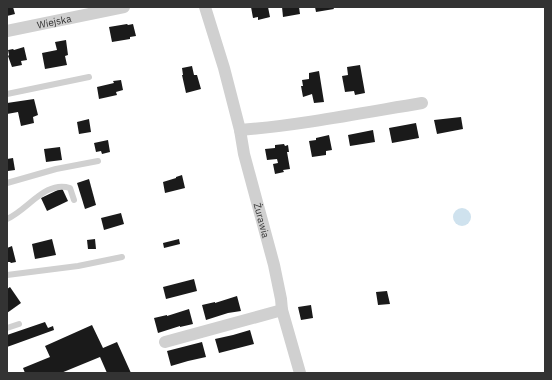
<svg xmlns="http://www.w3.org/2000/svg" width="552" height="380" font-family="'IBM Plex Sans',sans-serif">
  <rect width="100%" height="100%" fill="#fff"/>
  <circle fill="#cfe2ee" cx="462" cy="217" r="9"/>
  <g fill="#1a1a1a">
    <polygon points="7,7 13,7 15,14 7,16"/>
    <polygon points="251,7 268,7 270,17 258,20 258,17 253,18"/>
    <polygon points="282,7 299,7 300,14 283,17"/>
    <polygon points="315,7 333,7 334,9 316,12"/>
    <polygon points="127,24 128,25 133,24 136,36 130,37 130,39 112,42 109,27"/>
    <polygon points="66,40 68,55 65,56 67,65 45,69 42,53 57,50 55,42"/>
    <polygon points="24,47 27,60 21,61 22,65 12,67 8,56 9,55 8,50 13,49 14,50"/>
    <polygon points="360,65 365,93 355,95 354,91 345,92 342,76 348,75 347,67"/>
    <polygon points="192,66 194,75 197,75 201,89 186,93 182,75 183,75 182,68"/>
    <polygon points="319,71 324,102 314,103 312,94 303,97 301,86 303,86 302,80 309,79 309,73"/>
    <polygon points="121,80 123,90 116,92 117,95 99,99 97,87 114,83 113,81"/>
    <polygon points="34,99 38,115 33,117 34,123 21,126 18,112 7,114 7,103"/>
    <polygon points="461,117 463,129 437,134 434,120"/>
    <polygon points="89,119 91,132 79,134 77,122"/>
    <polygon points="416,123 419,138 392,143 389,128"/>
    <polygon points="373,130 375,142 350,146 348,135"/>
    <polygon points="329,135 332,150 326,151 326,155 312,157 309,141 316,140 316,138"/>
    <polygon points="108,140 110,152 102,154 101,151 96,152 94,143"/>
    <polygon points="284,144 285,146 288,145 289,152 287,152 290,169 283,170 284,172 275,174 273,164 278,163 277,159 267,160 265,149 275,148 275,145"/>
    <polygon points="60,147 62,160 46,162 44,149"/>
    <polygon points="13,158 15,170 8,171 7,159"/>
    <polygon points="182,175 185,188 165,193 163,182 176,178 176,177"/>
    <polygon points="89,179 96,205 85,209 77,183"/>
    <polygon points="62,188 68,201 47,211 41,198"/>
    <polygon points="121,213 124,224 104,230 101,218"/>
    <polygon points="52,239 56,255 35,259 32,244"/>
    <polygon points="95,239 96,249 88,249 87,240"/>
    <polygon points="179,239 180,244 164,248 163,243"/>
    <polygon points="12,246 16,262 11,263 10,262 7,262 7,248"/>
    <polygon points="194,279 197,291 166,299 163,287"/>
    <polygon points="10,287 21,303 7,313 7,289"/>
    <polygon points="387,291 390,304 378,305 376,292"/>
    <polygon points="237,296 241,311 228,313 206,320 202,305 215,302 215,303"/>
    <polygon points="311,305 313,318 301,320 298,307"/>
    <polygon points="189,309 193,324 180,327 180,326 158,333 154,318 167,315 167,316"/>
    <polygon points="45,322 48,328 53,326 54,330 7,347 7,335"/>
    <polygon points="92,325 103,348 117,342 131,373 107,373 100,357 61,373 25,373 23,368 50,357 45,346"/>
    <polygon points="250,330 254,344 219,353 215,339 233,335"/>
    <polygon points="202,342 206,357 188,361 171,366 167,351"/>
  </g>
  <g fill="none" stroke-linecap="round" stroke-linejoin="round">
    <g stroke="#d0d0d0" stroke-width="6">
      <polyline points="7,94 89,77"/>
      <polyline points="7,183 56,169 98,161"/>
      <path d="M7,219C28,210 45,180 70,188L74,200"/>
      <polyline points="7,275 78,266 122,257"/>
      <polyline points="7,328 19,324"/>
    </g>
    <g stroke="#d0d0d0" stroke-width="12">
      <path id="s1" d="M205,7L224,68L240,130L244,154L274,265L281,299L282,310L300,373"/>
      <path id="s2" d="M7,31L124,7"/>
      <path d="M240,130C301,125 362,113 422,103"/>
      <polyline points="165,342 282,310"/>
    </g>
  </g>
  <g text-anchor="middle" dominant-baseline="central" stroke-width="4" stroke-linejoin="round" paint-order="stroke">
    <g font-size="10" fill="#333" stroke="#fff">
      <text stroke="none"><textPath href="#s2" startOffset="48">Wiejska</textPath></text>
      <text stroke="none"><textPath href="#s1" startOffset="221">Żurawia</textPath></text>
    </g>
  </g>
  <rect width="552" height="380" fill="none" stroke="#333333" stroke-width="16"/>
</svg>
